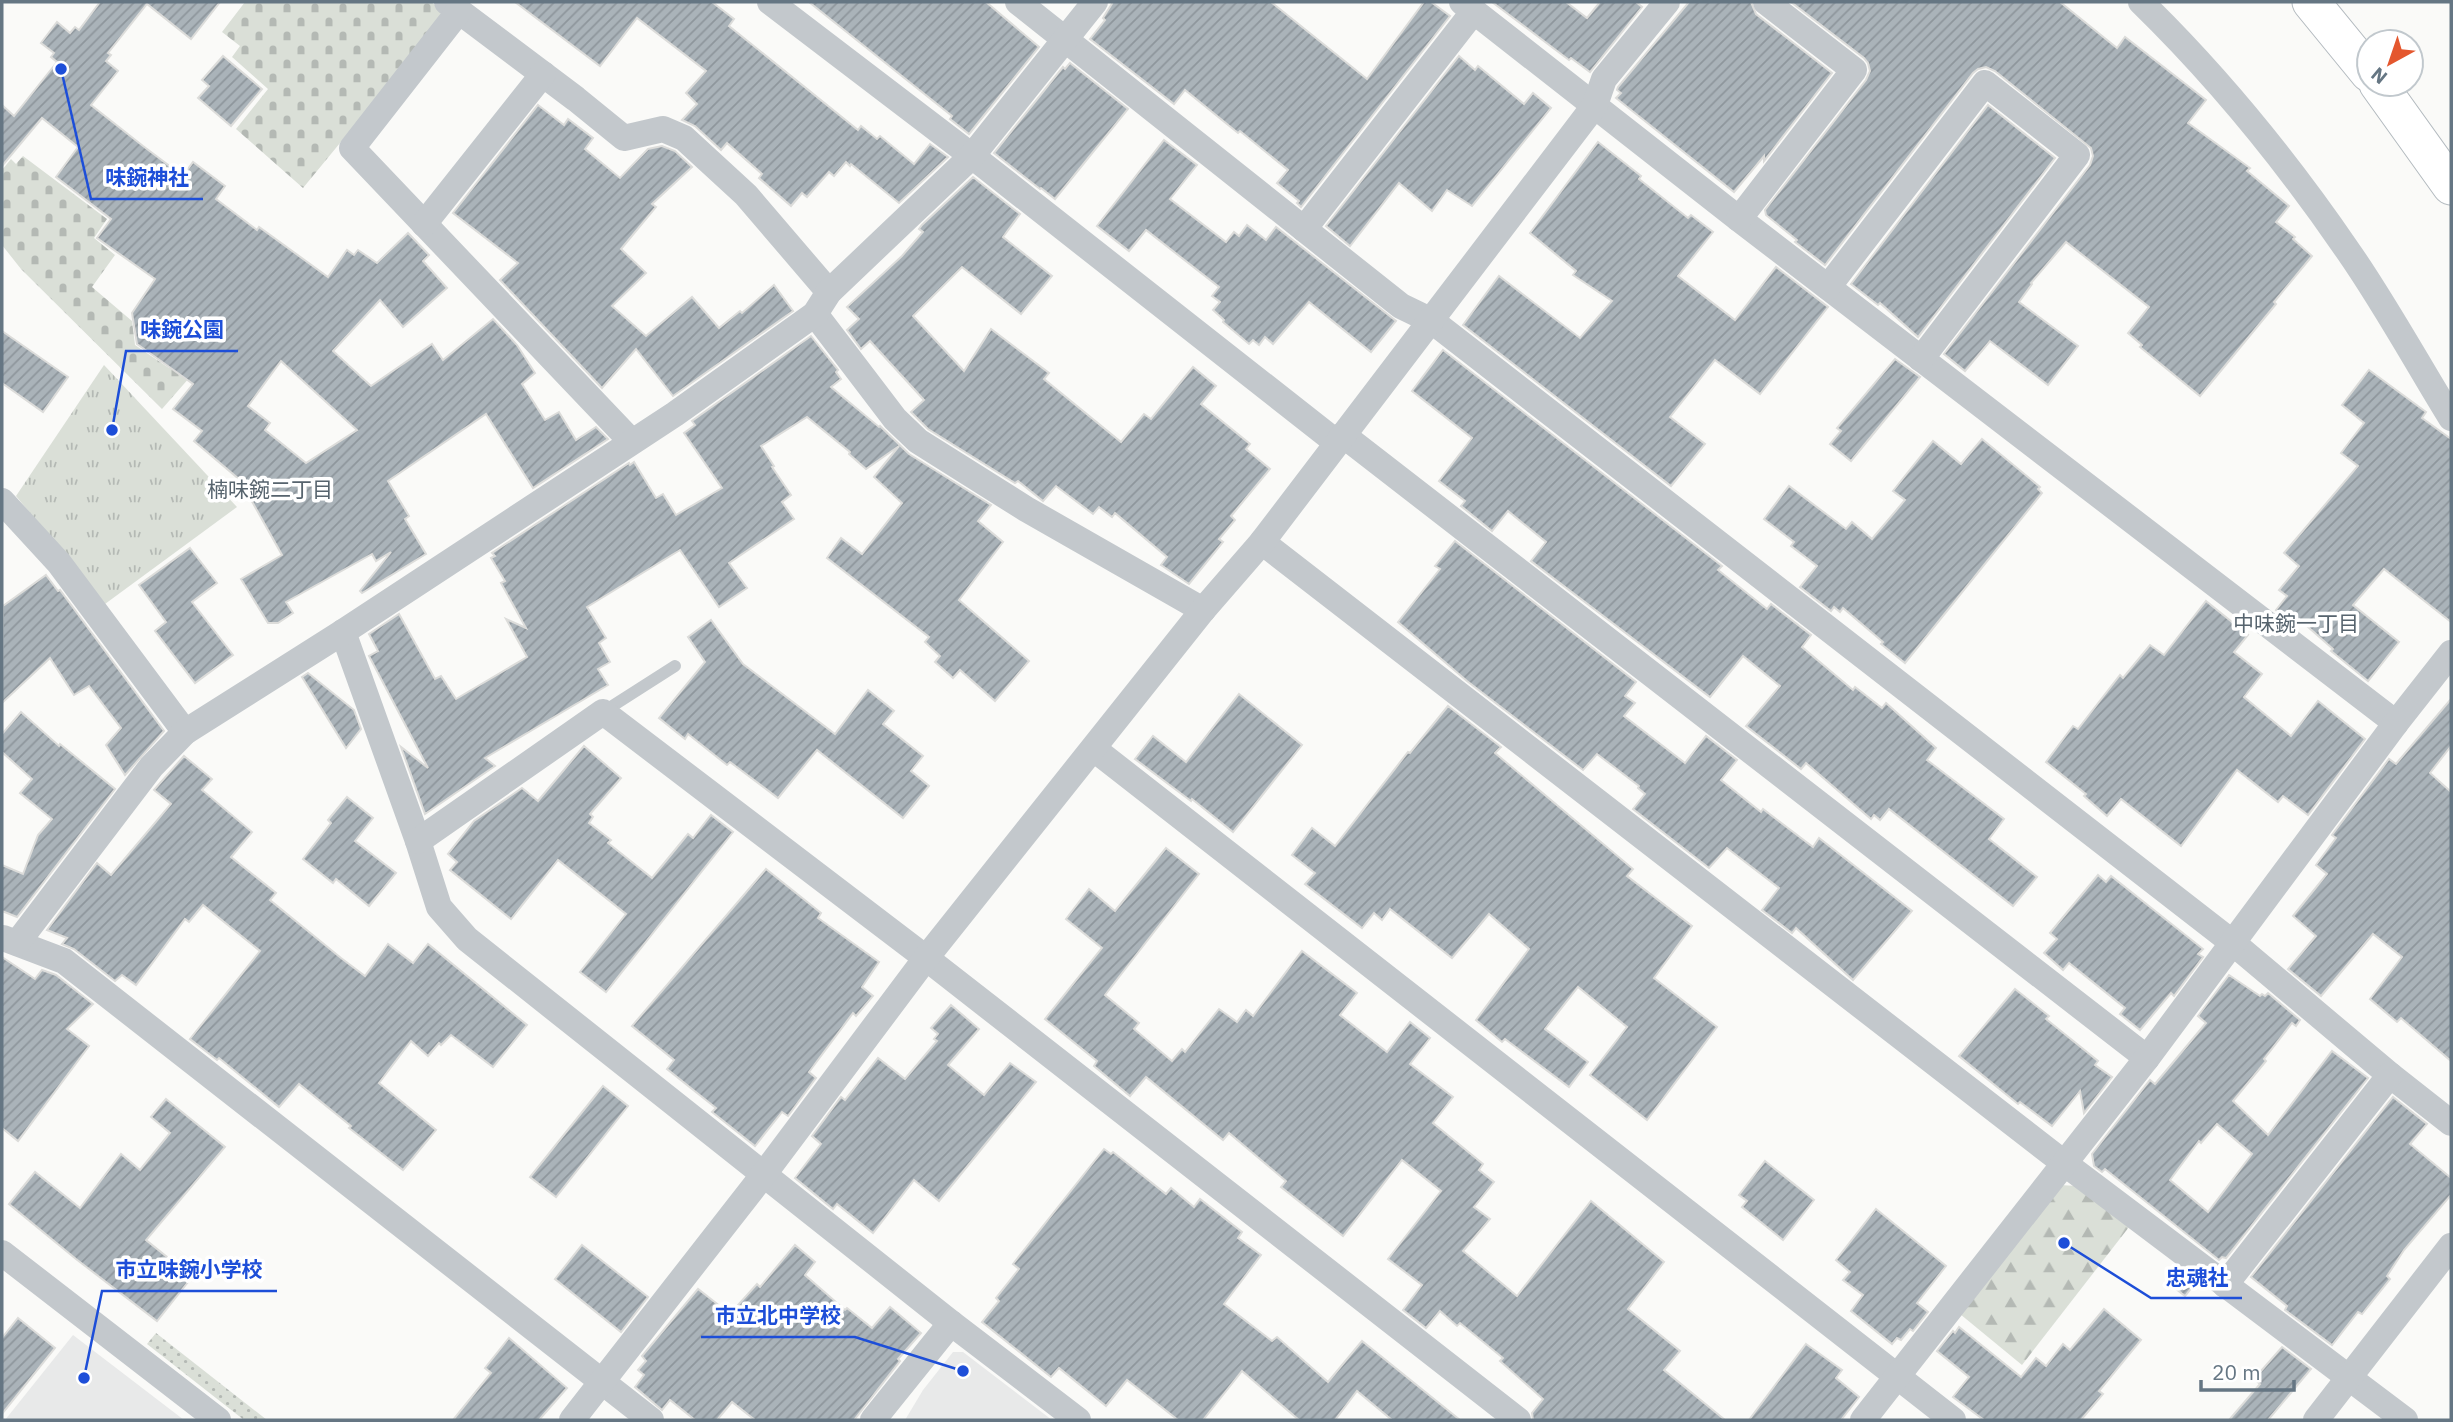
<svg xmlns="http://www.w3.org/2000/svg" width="2453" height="1422" font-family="'IBM Plex Sans','Noto Sans JP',sans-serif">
  <defs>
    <pattern id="grass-dots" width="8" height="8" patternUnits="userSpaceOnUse" patternTransform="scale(1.75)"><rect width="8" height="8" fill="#dadfd7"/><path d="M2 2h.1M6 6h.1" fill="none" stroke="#b4b9b4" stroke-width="1.8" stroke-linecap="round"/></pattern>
    <pattern id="forest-firs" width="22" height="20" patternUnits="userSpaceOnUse" patternTransform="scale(1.75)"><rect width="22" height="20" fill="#dadfd7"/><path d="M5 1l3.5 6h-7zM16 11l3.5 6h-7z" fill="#b4b9b4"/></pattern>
    <pattern id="cemetery-stones" width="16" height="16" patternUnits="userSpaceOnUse" patternTransform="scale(1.75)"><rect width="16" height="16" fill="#dadfd7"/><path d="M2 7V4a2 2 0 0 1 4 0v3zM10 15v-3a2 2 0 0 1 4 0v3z" fill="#b4b9b4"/></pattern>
    <pattern id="park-tufts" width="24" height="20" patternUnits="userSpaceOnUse" patternTransform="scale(1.75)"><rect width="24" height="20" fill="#dadfd7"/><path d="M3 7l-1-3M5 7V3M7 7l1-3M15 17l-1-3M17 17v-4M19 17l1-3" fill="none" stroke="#b4b9b4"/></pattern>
    <pattern id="building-hatch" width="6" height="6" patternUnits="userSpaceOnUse" patternTransform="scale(1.75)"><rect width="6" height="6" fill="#aab3b9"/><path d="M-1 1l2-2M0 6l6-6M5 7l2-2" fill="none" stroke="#8e969c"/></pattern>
  </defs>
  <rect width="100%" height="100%" fill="#fafaf8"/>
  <g fill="#e8e9e9">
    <polygon points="73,1335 184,1420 5,1420"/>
    <polygon points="953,1352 963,1352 1052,1420 905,1420 923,1390"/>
  </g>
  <polygon fill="url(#grass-dots)" points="156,1333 267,1420 244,1420 147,1344"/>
  <polygon fill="url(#forest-firs)" points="2060,1185 2077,1186 2129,1227 2022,1365 1960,1314"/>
  <g fill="url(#cemetery-stones)">
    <polygon points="245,2 431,2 439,8 442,19 303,188 236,129 268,89 232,57 240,46 222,32"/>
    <polygon points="23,156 107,219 94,238 115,255 92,287 132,321 135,345 169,368 211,353 162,409 21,269 2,245 2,170 11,159 16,164"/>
  </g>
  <polygon fill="url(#park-tufts)" points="104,365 237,507 105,604 16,496"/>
  <g fill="url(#building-hatch)" stroke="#dcdcda" stroke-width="2" fill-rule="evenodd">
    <path d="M100,2H220L191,39L147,4L108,53L111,55L106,61L118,71L91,105L143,146L183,176L193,162L225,186L216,199L257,230L259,227L328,277L347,250L354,255L358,250L377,263L408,233L429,255L423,261L447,288L403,327L380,300L333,351L371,386L432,344L443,360L493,319L517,345L535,373L522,384L545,420L559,412L576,440L596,427L608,439L533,488L486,414L388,481L409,516L405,519L426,554L362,593L360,591L391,552L376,561L372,554L286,602L293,613L278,623H268L241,579L282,555L240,480L194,441L202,431L173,409L193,384L137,344L132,313L155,279L97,238L111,219L56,177L78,147L42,118L2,166V105L14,116L57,62L51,57L54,53L41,43L57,22L70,33L75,27L79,30ZM281,361L357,430L306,463L265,430L270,423L248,406Z"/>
    <polygon points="515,2 712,2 734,19 729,26 858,130 861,126 877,139 880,136 914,164 930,144 948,157 899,203 851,164 850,166 846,162 834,176 829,172 807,197 802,193 791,206 759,178 762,174 727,143 721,150 695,126 682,120 697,104 686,93 706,71 637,18 600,66"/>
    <polygon points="809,2 986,2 1039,47 969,134 950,119 952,116"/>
    <polygon points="1113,2 1271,2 1367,79 1424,2 1431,2 1450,16 1301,207 1297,203 1299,201 1277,183 1288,170 1240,131 1238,133 1185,90 1174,104 1090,39 1105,20 1103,18"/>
    <polygon points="1492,2 1566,2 1587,18 1600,2 1636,2 1642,7 1590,72 1571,58 1569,60"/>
    <polygon points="1689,2 1751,2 1756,14 1832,73 1764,161 1764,156 1734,192 1616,98 1621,93 1617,90 1618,87"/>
    <polygon points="1791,2 2060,2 2117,48 2125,37 2206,100 2188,123 2250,168 2247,171 2289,206 2276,222 2295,237 2293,239 2312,256 2274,302 2276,304 2200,396 2140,347 2142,345 2128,333 2149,307 2066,242 2031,283 2032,284 2019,302 2078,346 2048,385 1990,341 1965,371 1944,354 2090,165 2093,156 2091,148 1995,71 1986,67 1978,69 1973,73 1825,265 1795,242 1797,240 1766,215 1765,210 1866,80 1870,71 1868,63 1864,58"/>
    <polygon points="223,56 262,89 231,126 198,98 209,86 202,80"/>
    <polygon points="1459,56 1475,70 1478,66 1524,104 1533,93 1551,108 1472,206 1447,190 1432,211 1399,183 1350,246 1326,226"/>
    <polygon points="1070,63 1128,109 1055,199 1041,188 1040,189 994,153 1063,67 1065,69"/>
    <polygon points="538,105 564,125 568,119 593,138 585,149 620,178 648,149 662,146 675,151 692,167 652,204 656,207 621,249 646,273 612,306 646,336 692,297 719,328 740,311 742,313 774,285 793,311 673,396 636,349 602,388 500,280 518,263 453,213"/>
    <polygon points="1988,105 2055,158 1918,337 1880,303 1878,305 1851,284"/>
    <polygon points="1164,140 1197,165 1170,199 1226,242 1234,232 1239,236 1247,225 1266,240 1276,227 1396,321 1371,352 1309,302 1273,344 1265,337 1259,345 1253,340 1249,344 1223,322 1224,320 1213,310 1220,302 1212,296 1219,287 1146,230 1129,251 1097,226"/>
    <polygon points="1598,142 1641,176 1639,179 1688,218 1691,215 1713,232 1678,276 1735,320 1776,267 1828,307 1760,394 1715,360 1670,417 1705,444 1671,486 1463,325 1499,276 1580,338 1612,301 1573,275 1576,271 1530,233"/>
    <polygon points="973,177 1020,214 1003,237 1052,276 1021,314 962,267 913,316 964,371 991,329 1049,373 1044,379 1121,442 1144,414 1151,419 1193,367 1216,386 1201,404 1250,444 1246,449 1270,469 1231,516 1235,520 1219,539 1223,542 1189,584 1161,565 1167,557 1115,513 1112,517 1099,507 1093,514 1056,486 1043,501 1018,481 1015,483 928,429 911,412 924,400 870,341 861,349 847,330 859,319 847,307 902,256 923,232 919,229 922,225"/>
    <polygon points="2,331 68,377 43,412 2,383"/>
    <polygon points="811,336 838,370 836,372 841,379 831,387 879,427 880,426 909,454 991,505 978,521 1003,542 959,600 1029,661 995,701 960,670 953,678 935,662 940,656 925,642 929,637 827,558 841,538 862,554 902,503 874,477 899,446 866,469 849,454 850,452 807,417 761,446 774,466 772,467 791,495 782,502 794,519 729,563 747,588 719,607 680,550 587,607 606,638 599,643 610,662 598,669 608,685 485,758 495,766 425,814 401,747 428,768 369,656 378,651 369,634 399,614 435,679 441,676 456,699 527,657 506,619 526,628 501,583 505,581 491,558 495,556 492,553 629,463 630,465 634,462 656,498 663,494 676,515 722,488 684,433 695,425 692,421"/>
    <polygon points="1443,350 1722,566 1718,570 1767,609 1771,604 1811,635 1802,647 1853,690 1855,687 1882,708 1886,703 1936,748 1927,760 2004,819 1989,839 2037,877 2013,906 1889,809 1880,820 1874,815 1871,819 1806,763 1801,769 1746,726 1780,686 1743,656 1710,697 1531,561 1546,542 1508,511 1492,531 1461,506 1465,501 1439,481 1472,438 1412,391"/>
    <polygon points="1895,359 1920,377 1851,461 1830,444 1841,431 1837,428"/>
    <polygon points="2369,370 2426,412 2422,418 2451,439 2451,622 2384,569 2353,605 2399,642 2368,681 2331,651 2333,649 2299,619 2294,625 2276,610 2287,596 2279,590 2299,566 2284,553 2358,466 2341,453 2364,423 2342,405"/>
    <polygon points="1982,439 2040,487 2038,489 2042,493 1905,663 1881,644 1883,642 1843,608 1840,612 1834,607 1831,611 1800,587 1817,566 1791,546 1794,542 1764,519 1789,486 1846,529 1852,522 1872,539 1905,500 1893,491 1933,441 1961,464"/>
    <polygon points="1455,541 1636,682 1625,696 1635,703 1624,716 1685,763 1706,736 1737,760 1721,780 1761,812 1763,809 1813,847 1819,838 1912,911 1853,980 1796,928 1792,933 1762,910 1779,888 1727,848 1709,868 1633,809 1645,794 1638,788 1639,786 1597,754 1583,770 1467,681 1398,622 1440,569 1435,566"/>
    <polygon points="190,548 217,583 192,602 233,655 195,683 155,631 166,622 139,585"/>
    <polygon points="46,575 58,591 60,590 164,731 125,775 106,745 121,728 89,686 74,695 50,658 2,703 3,606"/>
    <polygon points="2206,601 2248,635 2234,652 2262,674 2244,697 2291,736 2318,701 2365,739 2308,815 2283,796 2278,802 2237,770 2181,846 2121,799 2107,816 2084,796 2086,794 2046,762 2073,726 2078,729 2120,675 2123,678 2150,645 2164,655"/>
    <polygon points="711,620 743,664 835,734 868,690 894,711 883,724 923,756 911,771 929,786 903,818 817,750 778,798 730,762 727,765 688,734 685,739 659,718 705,662 688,637"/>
    <polygon points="308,673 354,710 361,729 346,748 302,677"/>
    <polygon points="1239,694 1302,745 1233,832 1192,799 1191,801 1135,759 1153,736 1186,762"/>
    <polygon points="2451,699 2451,746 2430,773 2451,792 2451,1061 2401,1018 2397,1022 2370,999 2402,957 2373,934 2321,996 2288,969 2316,936 2293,916 2327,874 2316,865 2336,838 2332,835 2389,759 2396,764"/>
    <polygon points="1448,706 1501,747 1495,753 1633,869 1627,876 1692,926 1654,978 1717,1027 1647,1120 1590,1075 1627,1027 1578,987 1545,1029 1588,1062 1569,1087 1505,1039 1502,1042 1476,1020 1529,949 1489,914 1452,958 1390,909 1382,920 1374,913 1362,928 1305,884 1315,873 1292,855 1312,828 1335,846 1408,752 1410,753"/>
    <polygon points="21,712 59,746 60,744 115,789 17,917 2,911 2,865 23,874 38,835 52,819 20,793 32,779 2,752 2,734"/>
    <polygon points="584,746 621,778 590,814 593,817 589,823 611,840 608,843 652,878 688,834 693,838 711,815 733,832 606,992 580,972 626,914 558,860 511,919 450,870 457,862 448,854 474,821 522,788 538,801"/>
    <polygon points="184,756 212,779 202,790 252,832 231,857 276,893 270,900 341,958 365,976 388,944 413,963 428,944 527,1025 493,1067 451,1035 441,1045 439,1043 428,1056 411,1041 379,1083 436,1130 403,1170 349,1128 351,1126 299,1084 279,1107 219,1058 217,1060 190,1039 260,951 203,905 189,922 185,919 136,985 122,975 115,981 74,949 62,944 67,938 47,930 97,863 111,875 171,804 154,790"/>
    <polygon points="347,797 373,818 355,841 396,873 369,906 336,879 333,883 303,859 331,823 328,820"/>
    <polygon points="1166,848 1199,874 1105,995 1139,1023 1134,1029 1172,1061 1182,1049 1185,1052 1219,1009 1237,1022 1246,1010 1253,1016 1302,951 1357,993 1340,1015 1387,1052 1410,1022 1430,1038 1410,1064 1453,1097 1433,1123 1483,1164 1479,1170 1494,1182 1474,1207 1490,1219 1463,1251 1517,1296 1591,1201 1664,1262 1628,1309 1680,1351 1664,1370 1725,1420 1533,1420 1532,1413 1543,1399 1500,1361 1503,1358 1460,1323 1457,1326 1440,1311 1426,1328 1403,1310 1422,1285 1388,1259 1441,1191 1402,1160 1343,1236 1281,1187 1286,1181 1229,1133 1223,1140 1146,1077 1130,1096 1094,1066 1097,1061 1045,1019 1102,948 1066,919 1089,889 1115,911"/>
    <polygon points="766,869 821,913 818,918 879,962 862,987 873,996 856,1016 853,1013 809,1072 816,1078 788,1116 782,1112 755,1146 712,1112 716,1108 667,1069 674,1060 632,1026"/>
    <polygon points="2098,875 2106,882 2111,876 2203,949 2198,954 2203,957 2174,996 2171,993 2140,1030 2120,1014 2125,1008 2069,963 2063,970 2044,953 2057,939 2050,933"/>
    <polygon points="2,957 35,979 42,970 56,975 93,1004 67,1029 89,1046 18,1141 2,1128"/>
    <path d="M2229,975L2260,996L2262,994L2265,996L2268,993L2300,1020L2296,1026L2292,1023L2264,1059L2266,1061L2233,1101L2268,1135L2332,1051L2368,1078L2226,1258L2222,1257L2219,1260L2105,1169L2102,1172L2094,1166L2092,1154L2150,1080L2155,1084L2206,1023L2198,1016ZM2217,1124L2252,1154L2208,1212L2170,1180L2199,1141L2201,1143Z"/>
    <polygon points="2015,989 2049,1016 2046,1019 2098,1061 2095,1065 2112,1077 2084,1113 2080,1091 2052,1126 2020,1102 2018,1104 1959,1056"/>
    <polygon points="951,1005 979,1029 948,1065 984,1095 1010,1063 1036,1082 939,1201 914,1180 873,1233 837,1204 833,1209 795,1178 821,1144 812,1136 841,1097 845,1100 878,1058 905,1079 937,1041 934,1039 938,1034 931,1028"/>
    <polygon points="603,1086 628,1106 556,1197 530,1177"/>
    <polygon points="2393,1097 2427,1124 2410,1144 2451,1178 2451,1195 2404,1250 2387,1276 2390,1279 2362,1314 2358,1312 2332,1345 2285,1310 2287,1306 2251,1277"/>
    <polygon points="166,1099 225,1147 146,1240 192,1277 157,1321 76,1259 9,1204 35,1172 80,1208 121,1154 140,1170 170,1133 151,1117"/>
    <polygon points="1104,1149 1111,1154 1113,1152 1166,1194 1171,1188 1194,1207 1200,1199 1242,1232 1238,1238 1261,1255 1224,1304 1272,1341 1277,1337 1328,1382 1362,1341 1460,1420 1392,1420 1357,1391 1335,1420 1299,1420 1242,1371 1203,1420 1178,1420 1127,1380 1106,1406 1059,1368 1051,1377 982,1322 999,1301 996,1298 1019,1269 1013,1264"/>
    <polygon points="1765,1161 1814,1200 1783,1240 1742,1207 1747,1201 1739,1195"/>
    <polygon points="1876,1209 1946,1266 1917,1303 1928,1312 1913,1331 1910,1329 1901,1340 1897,1338 1892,1344 1851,1311 1863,1295 1843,1280 1850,1272 1836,1260"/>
    <polygon points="582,1245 648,1297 621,1332 555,1279"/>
    <polygon points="795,1245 815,1262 805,1275 845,1310 847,1308 872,1328 890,1307 921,1333 898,1359 900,1361 854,1420 755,1420 732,1402 717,1420 695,1420 670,1400 662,1410 635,1387 644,1375 638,1370 646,1361 642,1356 698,1289 730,1314 757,1284 760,1287"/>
    <polygon points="2176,1267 2196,1282 2185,1296 2166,1281"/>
    <polygon points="2104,1309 2141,1340 2099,1391 2103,1394 2081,1420 1984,1420 1953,1397 1969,1377 1937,1351 1953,1331 1955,1333 1959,1327 2021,1377 2036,1358 2046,1366 2063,1344 2070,1350"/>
    <polygon points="18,1318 55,1348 2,1414 2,1338"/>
    <polygon points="509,1338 567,1388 539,1420 453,1420 491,1373 485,1368"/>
    <polygon points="1806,1344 1842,1370 1836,1378 1859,1397 1841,1420 1749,1420"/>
    <polygon points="2282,1347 2311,1369 2268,1420 2229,1420 2260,1384 2254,1379"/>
  </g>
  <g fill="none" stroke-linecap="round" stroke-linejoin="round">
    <g stroke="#b3babf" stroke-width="39">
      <g id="secondary">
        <polyline points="2311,2 2369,73"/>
        <polyline points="2378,84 2451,186"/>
      </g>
    </g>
    <polyline stroke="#c3c8cc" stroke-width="12" points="603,712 675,666"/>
    <g stroke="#c3c8cc" stroke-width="26">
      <polyline points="447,2 576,99 624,138 663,129 684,138 746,195 829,292"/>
      <polyline points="770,2 972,156 1336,442"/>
      <polyline points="1018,2 1401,306 1432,321 2233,943 2390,1075 2451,1123"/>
      <polyline points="1462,2 1739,219 2396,723"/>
      <path d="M2141,2C2218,77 2287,162 2348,251C2385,304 2417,363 2451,418"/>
      <polyline points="459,11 352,148 631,441"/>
      <polyline points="1739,219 1854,70 1766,2"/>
      <polyline points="424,224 543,74"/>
      <polyline points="1304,229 1474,11"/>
      <polyline points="1828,287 1985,83 2077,155 1921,359"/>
      <polyline points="815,314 895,419 918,441 1026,509 1203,610"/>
      <polyline points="1343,435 2147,1058"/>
      <polyline points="2,501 59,563 185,732"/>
      <polyline points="1262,542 2064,1163 2405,1420"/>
      <polyline points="343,632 418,841 439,907 467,939 951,1323 1078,1420"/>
      <polyline points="1094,749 1953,1420"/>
      <polyline points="418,841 603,712 926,958 1518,1420"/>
      <polyline points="3,938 64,961 651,1420"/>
      <polyline points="17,943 151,767 185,732 343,632 675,414 815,314 829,292 972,156 1095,2"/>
      <polyline points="2,1253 218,1420"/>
      <polyline points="2225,1285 2390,1075"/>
      <polyline points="572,1420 764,1174 926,958 1203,610 1262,542 1595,105 1604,79 1667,2"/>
      <polyline points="873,1420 951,1323"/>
      <polyline points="1863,1420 2147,1058 2396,723 2451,653"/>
      <polyline points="2316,1420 2451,1246"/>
    </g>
    <use href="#secondary" stroke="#fff" stroke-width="37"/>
  </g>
  <g text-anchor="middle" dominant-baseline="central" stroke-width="7" stroke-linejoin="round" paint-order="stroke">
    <g font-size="21" fill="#57646e" stroke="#fff">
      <text x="270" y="489">楠味鋺二丁目</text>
      <text x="2296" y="623">中味鋺一丁目</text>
    </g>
  </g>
  <path fill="none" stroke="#1d4ed8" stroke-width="2.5" d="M61 69L91 199H203M112 430L126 351H238M84 1378L102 1291H277M2064 1243L2151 1298H2242M963 1371L855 1337H701"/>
  <g fill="#1d4ed8" stroke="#fff" stroke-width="2.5">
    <circle cx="61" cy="69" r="7"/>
    <circle cx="112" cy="430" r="7"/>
    <circle cx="84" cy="1378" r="7"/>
    <circle cx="2064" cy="1243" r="7"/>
    <circle cx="963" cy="1371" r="7"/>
  </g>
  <g font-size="21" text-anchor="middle" font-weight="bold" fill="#1d4ed8" stroke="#fff" stroke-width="7" stroke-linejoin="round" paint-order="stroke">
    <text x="147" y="185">味鋺神社</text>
    <text x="182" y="337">味鋺公園</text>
    <text x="189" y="1277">市立味鋺小学校</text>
    <text x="2197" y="1285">忠魂社</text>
    <text x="778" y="1323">市立北中学校</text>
  </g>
  <rect width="2453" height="1422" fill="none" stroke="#657683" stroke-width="7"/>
  <g transform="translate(2390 63) rotate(220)"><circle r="33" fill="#ffffff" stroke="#c1c8cd" stroke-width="2"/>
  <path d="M0-5L12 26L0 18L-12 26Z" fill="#e4572e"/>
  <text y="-10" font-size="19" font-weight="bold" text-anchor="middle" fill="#657683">N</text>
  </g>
  <path d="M2201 1380v10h93v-10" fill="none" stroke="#657683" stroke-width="3.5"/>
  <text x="2212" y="1380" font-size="21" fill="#657683" stroke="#ffffff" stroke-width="5" paint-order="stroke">20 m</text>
</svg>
